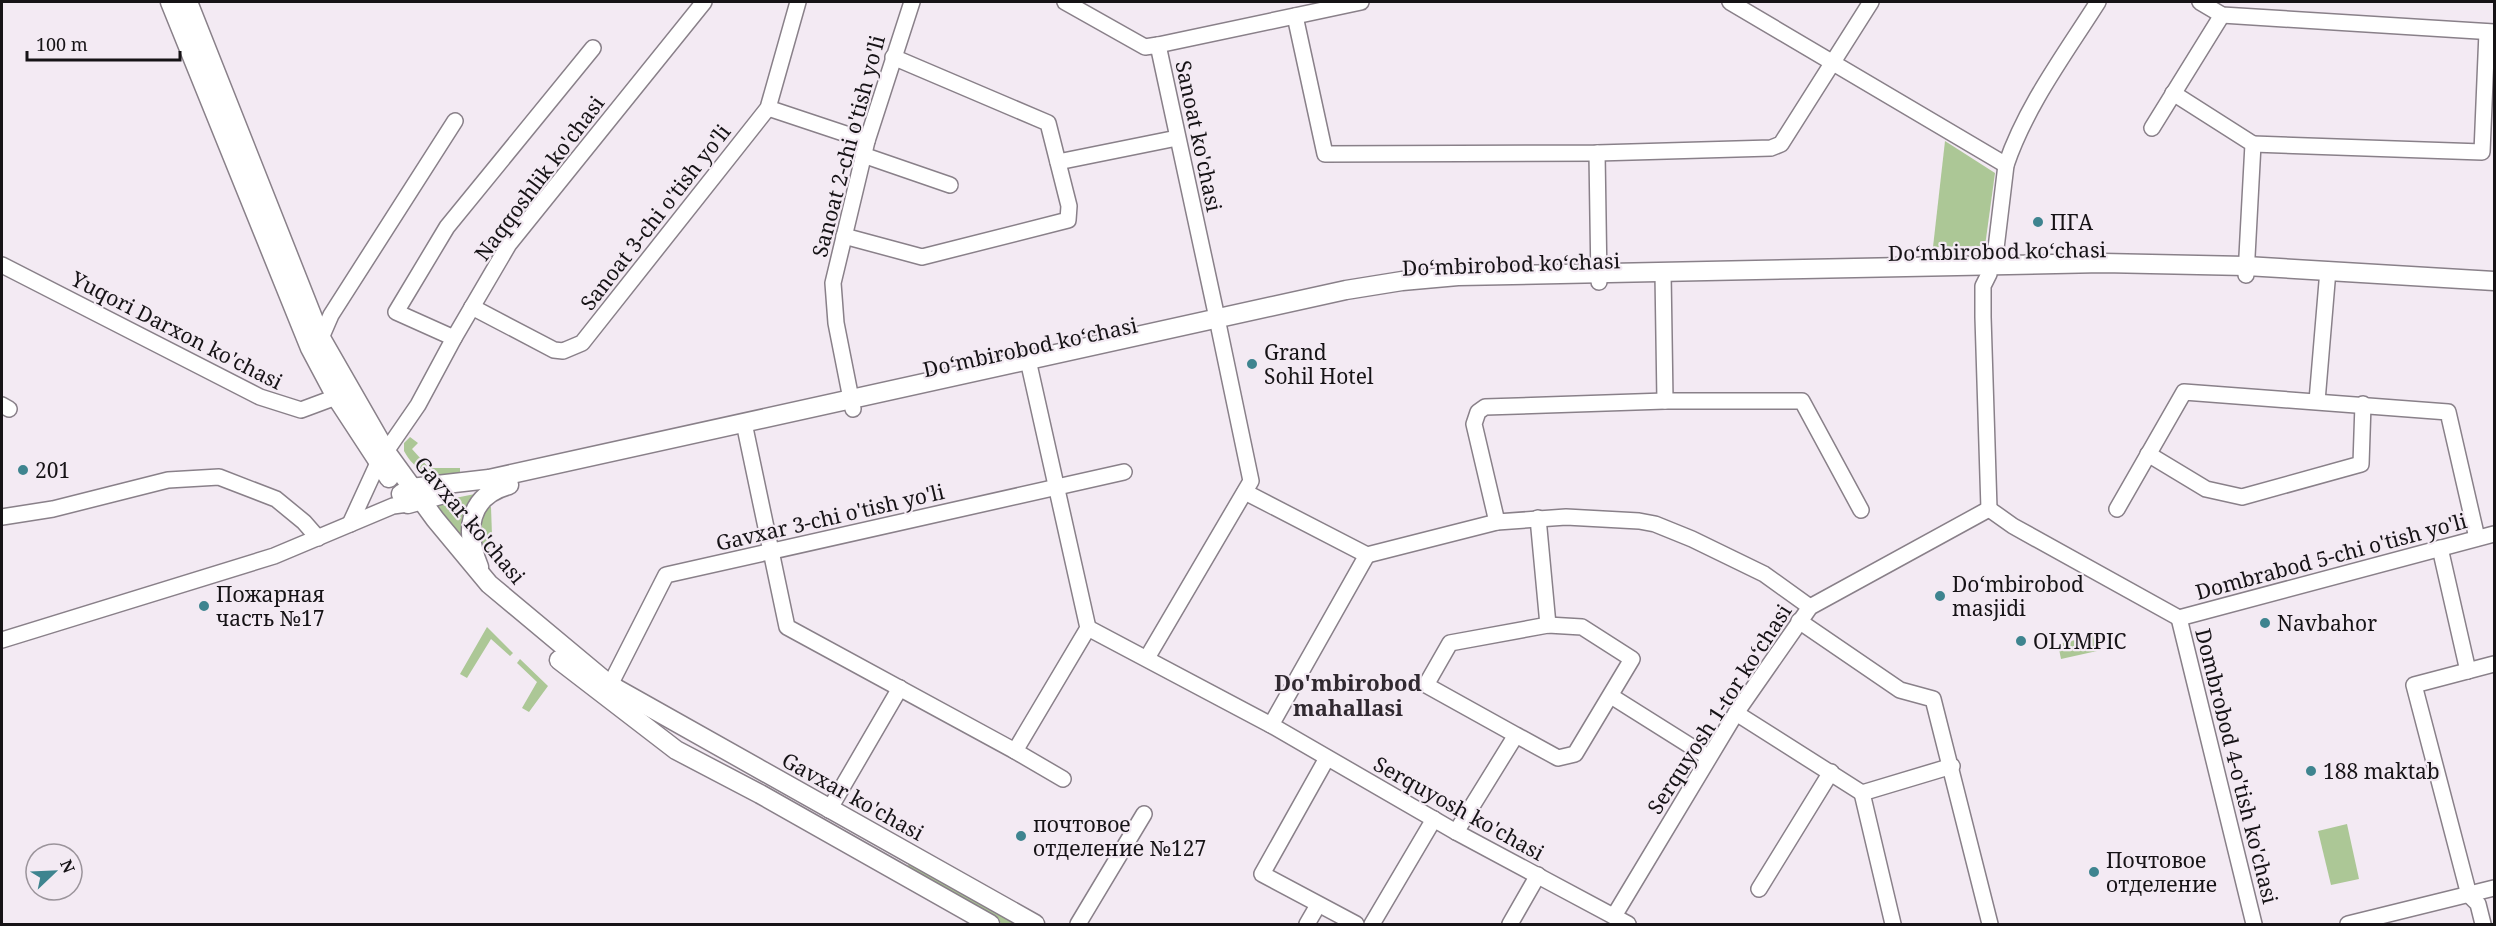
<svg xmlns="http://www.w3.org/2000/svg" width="2496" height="926" font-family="'Noto Serif',serif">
  <rect width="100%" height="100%" fill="#f3eaf3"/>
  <g fill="#acc796">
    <polygon points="1945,141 1995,173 1985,246 1933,247"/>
    <path d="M410,437L418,443L412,449L429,468H460V476C435,477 417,475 404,451V443Z"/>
    <polygon points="475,494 476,496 468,545 441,515 435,502"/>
    <polygon points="491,507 492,535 489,549 480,546 478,538 481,508"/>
    <polygon points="487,627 513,653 510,656 491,639 467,678 460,674"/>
    <polygon points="2093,636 2097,651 2061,659 2058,644"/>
    <polygon points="520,659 548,686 529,712 522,708 537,682 517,663"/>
    <polygon points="2347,824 2359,879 2331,885 2318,831"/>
    <polygon points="909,864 1016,924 1003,924 906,870"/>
  </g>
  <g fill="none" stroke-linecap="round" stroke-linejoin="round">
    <g stroke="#898089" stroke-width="18">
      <g id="minor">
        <polyline points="1065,2 1145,47 1158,45 1217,318"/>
        <polyline points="1730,2 2006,165"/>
        <polyline points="2200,2 2222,15 2494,32"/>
        <polyline points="1295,16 1325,154 1597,153 1771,148 1781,144 1871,2"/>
        <polyline points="1158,45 1361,2"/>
        <polyline points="2173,93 2253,144 2246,275"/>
        <polyline points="768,108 867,141"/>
        <polyline points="2152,128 2222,15"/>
        <polyline points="2253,144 2482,152 2487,32"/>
        <polyline points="1597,153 1599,282"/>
        <polyline points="863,155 950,185"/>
        <polyline points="1058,162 1177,138"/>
        <polyline points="844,236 922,257 1068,220 1069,206 1048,123 893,57"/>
        <polyline points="2,265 260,397 301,410 336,397"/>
        <path d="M1994,265L2006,165C2026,106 2065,54 2098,2"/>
        <polyline points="1663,273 1665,401"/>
        <polyline points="1989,274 1983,286 1983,317 1989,509"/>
        <polyline points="472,307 554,350 563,351 582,343 768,108 798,2"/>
        <polyline points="321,338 331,315 455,121"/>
        <polyline points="454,338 396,312 447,227 593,48"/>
        <polyline points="2317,401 2328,270"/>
        <polyline points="2,405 9,409"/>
        <polyline points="853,409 836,323 833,283 867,141 912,2"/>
        <polyline points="744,423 787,627 1015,751 1088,628 1028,360"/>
        <polyline points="2148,454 2206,489 2242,497 2361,464 2363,404"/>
        <polyline points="1245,492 1367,555 1497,522 1566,517 1639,521 1655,524 1692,539 1764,574 1810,607"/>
        <polyline points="1989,509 2013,526 2179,618"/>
        <polyline points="2117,509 2184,392 2448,412 2477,538"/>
        <polyline points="2,517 53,509 168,480 219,477 276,499 304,522 318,538"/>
        <polyline points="1538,518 1548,625"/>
        <polyline points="1497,522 1474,424 1478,412 1485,407 1665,401 1802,401 1861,510"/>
        <polyline points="350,524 378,463 418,405 454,338 509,244 704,2"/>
        <polyline points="2440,548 2468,671"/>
        <polyline points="2179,618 2494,534"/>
        <polyline points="2179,618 2254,924"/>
        <polyline points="1799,621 1900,690 1933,699 1990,924"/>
        <polyline points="1088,628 1271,725 1456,832 1628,924"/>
        <polyline points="2,640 274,556 393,506 408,504"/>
        <polyline points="1147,658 1251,481 1219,328"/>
        <polyline points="610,685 666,575 1124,472"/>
        <polyline points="1611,696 1708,757"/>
        <polyline points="1736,713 1862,793 1952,766"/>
        <polyline points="1271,725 1367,555"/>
        <polyline points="1015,751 1063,779"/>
        <polyline points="1327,758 1262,874 1356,924"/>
        <polyline points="1862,793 1893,924"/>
        <polyline points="829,810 900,688"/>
        <polyline points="1456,832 1516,735 1558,758 1575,754 1632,659 1582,627 1548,625 1450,643 1426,685 1516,735"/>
        <polyline points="1759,889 1831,772"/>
        <polyline points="1614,916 1736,713 1810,607 1989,509"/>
        <polyline points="1078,924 1144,814"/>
        <polyline points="1307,924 1318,905"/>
        <polyline points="1372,924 1434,819"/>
        <polyline points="1510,924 1538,875"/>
        <polyline points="2348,924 2494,888"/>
        <polyline points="2483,924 2478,904 2469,895 2414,685 2494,664"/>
      </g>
    </g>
    <g stroke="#898089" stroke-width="21">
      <g id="major">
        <polyline points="170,2 310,348 336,397 389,478"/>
        <polyline points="188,2 321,338 387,453 435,519 489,584 610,685 1035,924"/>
        <polyline points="401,494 411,488 489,479 1346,290 1402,281 1458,276 2103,263 2246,266 2494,281"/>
        <polyline points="408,504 444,494"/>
        <path d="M479,567C464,531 468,496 509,485"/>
        <polyline points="559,660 676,750 760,794 990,924"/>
      </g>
    </g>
    <use href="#minor" stroke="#fff" stroke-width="15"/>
    <use href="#major" stroke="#fff" stroke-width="18"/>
  </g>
  <g fill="#3e848f" stroke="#f3eaf3" stroke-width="2">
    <circle cx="2038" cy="222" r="6"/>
    <circle cx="1252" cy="364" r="6"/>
    <circle cx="23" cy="470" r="6"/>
    <circle cx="1940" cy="596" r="6"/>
    <circle cx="204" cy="606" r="6"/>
    <circle cx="2265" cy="623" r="6"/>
    <circle cx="2021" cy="641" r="6"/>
    <circle cx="2311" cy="771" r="6"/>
    <circle cx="1021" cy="836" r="6"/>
    <circle cx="2094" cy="872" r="6"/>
  </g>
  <g text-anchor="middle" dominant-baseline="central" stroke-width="4.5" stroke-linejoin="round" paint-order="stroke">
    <g font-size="21" fill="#161316" stroke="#f3eaf3">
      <text transform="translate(1199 136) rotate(78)">Sanoat ko'chasi</text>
      <text transform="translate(848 146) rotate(-75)">Sanoat 2-chi o'tish yo'li</text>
      <text transform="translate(539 178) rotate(-53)">Naqqoshlik ko'chasi</text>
      <text transform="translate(655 217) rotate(-52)">Sanoat 3-chi o'tish yo'li</text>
      <text transform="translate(1997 251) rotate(-1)">Doʻmbirobod koʻchasi</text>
      <text transform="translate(1511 264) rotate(-2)">Doʻmbirobod koʻchasi</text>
      <text transform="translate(177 330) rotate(27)">Yuqori Darxon ko'chasi</text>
      <text transform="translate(1030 347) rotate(-12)">Doʻmbirobod koʻchasi</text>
      <text transform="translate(830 517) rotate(-13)">Gavxar 3-chi o'tish yo'li</text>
      <text transform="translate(470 520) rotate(50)">Gavxar ko'chasi</text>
      <text transform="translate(2331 556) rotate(-15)">Dombrabod 5-chi o'tish yo'li</text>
      <text transform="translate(1719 709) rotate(-57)">Serquyosh 1-tor koʻchasi</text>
      <text transform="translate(2237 766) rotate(76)">Dombrobod 4-o'tish ko'chasi</text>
      <text transform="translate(853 796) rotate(29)">Gavxar ko'chasi</text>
      <text transform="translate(1459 808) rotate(29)">Serquyosh ko'chasi</text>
    </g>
    <g font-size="21" fill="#161316" stroke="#f3eaf3" text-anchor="start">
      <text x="2050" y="222">ПГА</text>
      <text x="1264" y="352">Grand<tspan x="1264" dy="24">Sohil Hotel</tspan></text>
      <text x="35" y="470">201</text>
      <text x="1952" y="584">Do‘mbirobod<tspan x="1952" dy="24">masjidi</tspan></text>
      <text x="216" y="594">Пожарная<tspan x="216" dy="24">часть №17</tspan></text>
      <text x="2277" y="623">Navbahor</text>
      <text x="2033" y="641">OLYMPIC</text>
      <text x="2323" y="771">188 maktab</text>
      <text x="1033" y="824">почтовое<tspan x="1033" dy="24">отделение №127</tspan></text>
      <text x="2106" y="860">Почтовое<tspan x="2106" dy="24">отделение</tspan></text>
    </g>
    <g font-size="22" font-weight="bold" fill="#302930" stroke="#f3eaf3">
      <text x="1348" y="682">Do'mbirobod<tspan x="1348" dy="25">mahallasi</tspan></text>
    </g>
  </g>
  <rect width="2496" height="926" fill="none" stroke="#161316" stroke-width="6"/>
  <g transform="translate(54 872) rotate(67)"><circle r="28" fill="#f3eaf3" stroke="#9b949b" stroke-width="1.5"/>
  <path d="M0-4.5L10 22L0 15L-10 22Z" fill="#3e848f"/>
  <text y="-9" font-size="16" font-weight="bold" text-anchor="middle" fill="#161316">N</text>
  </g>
  <path d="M27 51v9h153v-9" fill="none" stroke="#161316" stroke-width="3"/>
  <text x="36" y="51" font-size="18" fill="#161316" stroke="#f3eaf3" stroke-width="4.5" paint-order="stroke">100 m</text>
</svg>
